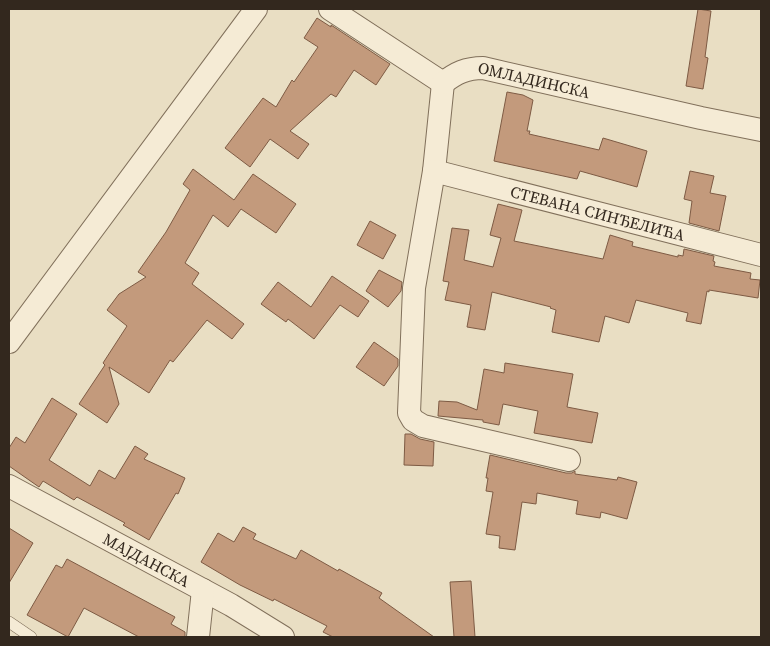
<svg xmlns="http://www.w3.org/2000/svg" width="770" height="646" font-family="'Source Serif 4',serif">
  <rect width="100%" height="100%" fill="#e9dec3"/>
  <g fill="#c39a7c" stroke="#7e5b44">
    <polygon points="698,9 711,11 705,57 708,58 703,89 686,86"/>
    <polygon points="317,18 331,27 331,25 390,64 376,85 354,70 336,97 331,94 290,131 309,144 298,159 270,139 250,167 225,148 263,98 276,107 292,80 294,82 318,47 304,38"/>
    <polygon points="507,92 523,95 533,100 527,131 530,131 529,134 599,150 603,138 647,151 637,187 580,171 577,179 494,161"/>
    <polygon points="193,169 234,200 253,174 296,204 276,233 241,209 228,227 213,215 185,263 199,273 192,284 244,324 232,339 207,320 173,362 170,360 149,393 109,367 119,404 107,423 79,404 105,365 103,363 127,326 107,310 119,294 146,277 138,272 166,232 190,190 183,184"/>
    <polygon points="690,171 714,176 710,193 726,196 719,231 689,223 692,201 684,199"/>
    <polygon points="498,204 522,210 514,241 603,259 610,235 633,242 632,246 678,257 678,255 683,256 684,249 714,256 713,261 715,262 714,266 751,273 750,279 760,280 758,298 709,290 709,292 707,291 701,324 686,321 688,313 636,300 629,323 605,316 599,342 552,332 556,310 550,308 551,307 492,292 485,330 467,327 471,305 445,300 449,282 443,281 452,228 469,230 464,260 493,267 501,238 490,235"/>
    <polygon points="370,221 396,235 383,259 357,245"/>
    <polygon points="379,270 402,282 401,291 388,307 366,291"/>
    <polygon points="332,276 369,301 358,317 340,305 314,339 288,319 286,322 261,304 278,282 311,307"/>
    <polygon points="374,342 398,359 398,366 384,386 356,367"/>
    <polygon points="505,363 573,374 567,407 598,413 592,443 534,433 538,411 503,404 499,425 483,422 483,420 438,416 439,401 457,402 477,410 484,369 504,373"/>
    <polygon points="52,398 77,414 49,460 90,486 99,470 115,479 135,446 148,454 144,459 185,478 178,494 176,493 149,540 123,525 125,523 77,497 74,500 43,481 39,487 9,466 9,448 16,437 25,443"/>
    <polygon points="405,434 411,434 420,439 434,442 433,466 404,465"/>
    <polygon points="490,455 566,473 572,473 575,471 575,474 617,480 618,477 637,482 627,519 601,512 600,518 576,514 578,501 537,493 536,504 522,502 515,550 499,548 500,536 486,534 493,492 486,491 488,478 486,478"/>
    <polygon points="243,527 256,534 253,539 296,559 301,550 338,571 339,569 382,593 379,598 434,637 333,637 323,632 327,626 274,599 273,601 240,585 201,562 218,533 234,542"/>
    <polygon points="9,528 33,543 9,583"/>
    <polygon points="67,559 175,617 171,624 185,632 185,637 139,637 84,608 68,637 27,615 56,565 62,568"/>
    <polygon points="471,581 475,637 454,637 450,582"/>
  </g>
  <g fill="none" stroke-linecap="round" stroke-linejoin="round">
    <g stroke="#81705b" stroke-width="12">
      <polyline id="service" points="9,622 31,637"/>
    </g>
    <g stroke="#81705b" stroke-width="24">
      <g id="minor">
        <polyline points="330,9 443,83"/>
        <polyline points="443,83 434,171 414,288 409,413 413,420 423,426 569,460"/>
        <path id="s1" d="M443,83C456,73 466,68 483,68L701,118L761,130"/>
        <path id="s2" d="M434,171L761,255"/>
        <polyline points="9,342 256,9"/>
        <path id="s3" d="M9,486L231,605L283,637"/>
        <polyline points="198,637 203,590"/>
      </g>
    </g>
    <use href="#service" stroke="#f5ebd5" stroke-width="11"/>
    <use href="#minor" stroke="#f5ebd5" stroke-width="22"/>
  </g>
  <g text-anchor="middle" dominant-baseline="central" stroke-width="5" stroke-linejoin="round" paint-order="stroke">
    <g font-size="16" fill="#33281e" stroke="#f1e8d1">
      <text stroke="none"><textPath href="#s1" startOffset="96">ОМЛАДИНСКА</textPath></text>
      <text stroke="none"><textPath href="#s2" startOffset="169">СТЕВАНА СИНЂЕЛИЋА</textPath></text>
      <text stroke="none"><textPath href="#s3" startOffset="156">МАЈДАНСКА</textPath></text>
    </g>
  </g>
  <rect width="770" height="646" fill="none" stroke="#33281e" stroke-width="20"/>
</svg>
